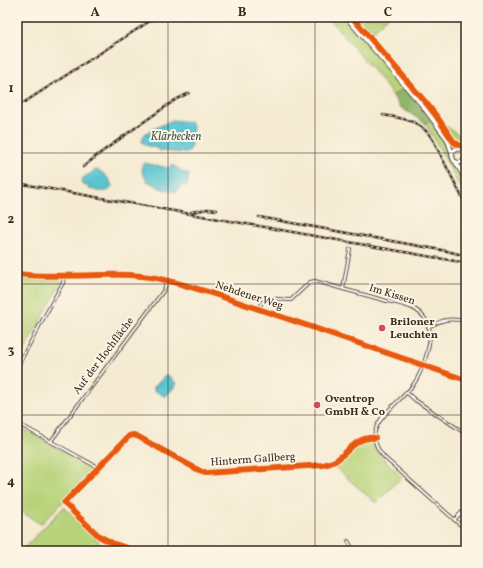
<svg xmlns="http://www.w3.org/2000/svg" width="483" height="568" font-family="Vollkorn,serif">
  <rect width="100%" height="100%" fill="#fcf5e5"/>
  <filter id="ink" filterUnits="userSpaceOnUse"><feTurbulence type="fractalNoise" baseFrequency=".025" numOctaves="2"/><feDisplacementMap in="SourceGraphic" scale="8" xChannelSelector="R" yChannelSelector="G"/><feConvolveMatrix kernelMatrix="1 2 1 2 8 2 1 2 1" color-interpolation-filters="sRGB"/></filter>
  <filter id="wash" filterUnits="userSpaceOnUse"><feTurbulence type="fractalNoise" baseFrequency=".012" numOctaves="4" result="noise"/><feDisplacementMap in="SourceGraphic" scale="16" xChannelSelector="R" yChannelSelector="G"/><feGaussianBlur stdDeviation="0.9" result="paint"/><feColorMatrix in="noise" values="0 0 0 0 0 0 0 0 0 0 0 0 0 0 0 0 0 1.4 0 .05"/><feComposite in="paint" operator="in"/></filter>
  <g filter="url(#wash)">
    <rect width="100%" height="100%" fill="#f5ebd3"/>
    <g fill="#b7d37a" stroke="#797e4c">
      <polygon points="328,17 344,17 405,87 393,96 382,81"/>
      <polygon points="353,17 388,17 369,35"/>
      <polygon points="430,120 447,143 451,151 451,159 459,169 466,188 466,199 436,142 425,123"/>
      <polygon points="446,126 466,140 466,147 456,143 443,131"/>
      <polygon points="17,279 44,280 61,279 61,283 17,364"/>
      <path d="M17,425L91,467C92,471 90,473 88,476L41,524L17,509Z"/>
      <polygon points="366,441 373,442 379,454 402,477 376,503 336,468 336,466 355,447"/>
      <polygon points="64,507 109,551 21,551"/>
    </g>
    <polygon fill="#91b56a" stroke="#667044" points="405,87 430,120 425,123 400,107 393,96"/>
    <g fill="#58c4d1" stroke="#4a7778">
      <polygon points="172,120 190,122 193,126 190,150 186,153 160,151 159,149 145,145 142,142 143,137 146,133"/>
      <path d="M144,163L169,168L172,165C178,168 183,173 189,174L187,186L182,185L177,192L159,188L157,186L147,181L142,171V165Z"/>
      <path d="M96,170C103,171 111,180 112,187C107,195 97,190 89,189V186C86,186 82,186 81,182L83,178Z"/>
      <polygon points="166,375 169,376 177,384 167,395 164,396 154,390 154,387"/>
    </g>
  </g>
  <g filter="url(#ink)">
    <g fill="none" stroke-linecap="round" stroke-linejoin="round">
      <g stroke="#574739" stroke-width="4">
        <g id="minor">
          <path d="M350,249L343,289C358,293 373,297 387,301C397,303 408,305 416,310C422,314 427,320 429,327C433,341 422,373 413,385C397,407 355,427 385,458L466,530"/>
          <path d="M259,309C263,292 280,301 291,300L310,282L315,281L343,289"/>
          <path d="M428,327C444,319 449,318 466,321"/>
          <polyline points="17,367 60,288 63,283 64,276"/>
          <polyline points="406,392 415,400 466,434"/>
          <polyline points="17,423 99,468"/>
          <polyline points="51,441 164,290 167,281"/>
          <polyline points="454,520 466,508"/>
          <polyline points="348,541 351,546 352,551"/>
          <path d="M136,551L112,543L99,536L64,503L129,436L133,435L137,436L202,472L206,473L323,465C327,464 331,463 335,461C349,452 356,436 375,438"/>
        </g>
      </g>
      <g stroke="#574739" stroke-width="5">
        <path id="tertiary" d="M17,274C63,280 110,270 156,278C177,282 197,289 217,295C241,303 265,311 288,319C348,340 407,360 466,380"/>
      </g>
      <g stroke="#574739" stroke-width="5.5">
        <g id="primary">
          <polyline points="346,17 421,104 447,139 452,153"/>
          <path d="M466,151C457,146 448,150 454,161L459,163L464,161L466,158"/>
          <polyline points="456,163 462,173 466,184"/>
        </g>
      </g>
      <use href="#minor" stroke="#fff" stroke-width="2"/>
      <use href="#tertiary" stroke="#fff" stroke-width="3"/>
      <use href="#primary" stroke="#fff" stroke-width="3.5"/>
      <g stroke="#3b2a1e" stroke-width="2.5">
        <g id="rail">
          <polyline points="17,107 156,17"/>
          <path d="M383,115C405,119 421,120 433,140L466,205"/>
          <polyline points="83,167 99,154 128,133 175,100 189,93"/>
          <polyline points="17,183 466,263"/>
          <polyline points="191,212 208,209 217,210"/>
          <polyline points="259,217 447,251 466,256"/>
        </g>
      </g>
      <use href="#rail" stroke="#fcf5e5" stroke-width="1" stroke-dasharray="3" stroke-linecap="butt"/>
      <g stroke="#fcf5e5" stroke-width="8">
        <g id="cycleway">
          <polyline points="352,17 427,104 437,117 453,141 457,144 466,148"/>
          <path d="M17,274C63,280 110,270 156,278C177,282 197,289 217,295C241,303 265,311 288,319C348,340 407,360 466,380"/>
          <path d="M136,551L112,543L99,536L64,503L129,436L133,435L137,436L202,472L206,473L323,465C327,464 331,463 335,461C349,452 356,436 375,438"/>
        </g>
      </g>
      <use href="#cycleway" stroke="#e8590c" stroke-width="6"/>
    </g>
  </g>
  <path fill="none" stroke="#3b2a1e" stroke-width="1" stroke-opacity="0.55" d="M168,17V551M315,17V551M17,153H466M17,284H466M17,415H466"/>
  <g fill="#d1495b" stroke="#fcf5e5" stroke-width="1.5">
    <circle cx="382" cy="328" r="4"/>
    <circle cx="317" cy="405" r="4"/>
  </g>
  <g text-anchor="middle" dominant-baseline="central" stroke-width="4" stroke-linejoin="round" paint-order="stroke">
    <g font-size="11" fill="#3b2a1e" stroke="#fcf5e5">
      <text transform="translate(392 295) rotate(17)">Im Kissen</text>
      <text transform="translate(249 296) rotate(18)">Nehdener Weg</text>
      <text transform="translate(104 356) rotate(-53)">Auf der Hochfläche</text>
      <text transform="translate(253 460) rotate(-4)">Hinterm Gallberg</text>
    </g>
    <g font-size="11" font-weight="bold" fill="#3b2a1e" stroke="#fcf5e5" text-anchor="start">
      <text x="390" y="322">Briloner<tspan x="390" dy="13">Leuchten</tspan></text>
      <text x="325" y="399">Oventrop<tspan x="325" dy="13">GmbH &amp; Co</tspan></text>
    </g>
    <g font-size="12" font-style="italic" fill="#445854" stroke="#fcf5e5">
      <text x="176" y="137">Klärbecken</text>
    </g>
  </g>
  <rect width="483" height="568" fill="none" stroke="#fcf5e5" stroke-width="44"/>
  <rect x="22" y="22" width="439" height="524" fill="none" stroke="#3b2a1e" stroke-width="1.5"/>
  <g font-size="13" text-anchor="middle" font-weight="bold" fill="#3b2a1e">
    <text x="95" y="16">A</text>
    <text x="242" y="16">B</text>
    <text x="388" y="16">C</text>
    <text x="11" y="92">1</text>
    <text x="11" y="223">2</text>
    <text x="11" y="354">3</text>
    <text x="11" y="485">4</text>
  </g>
</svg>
